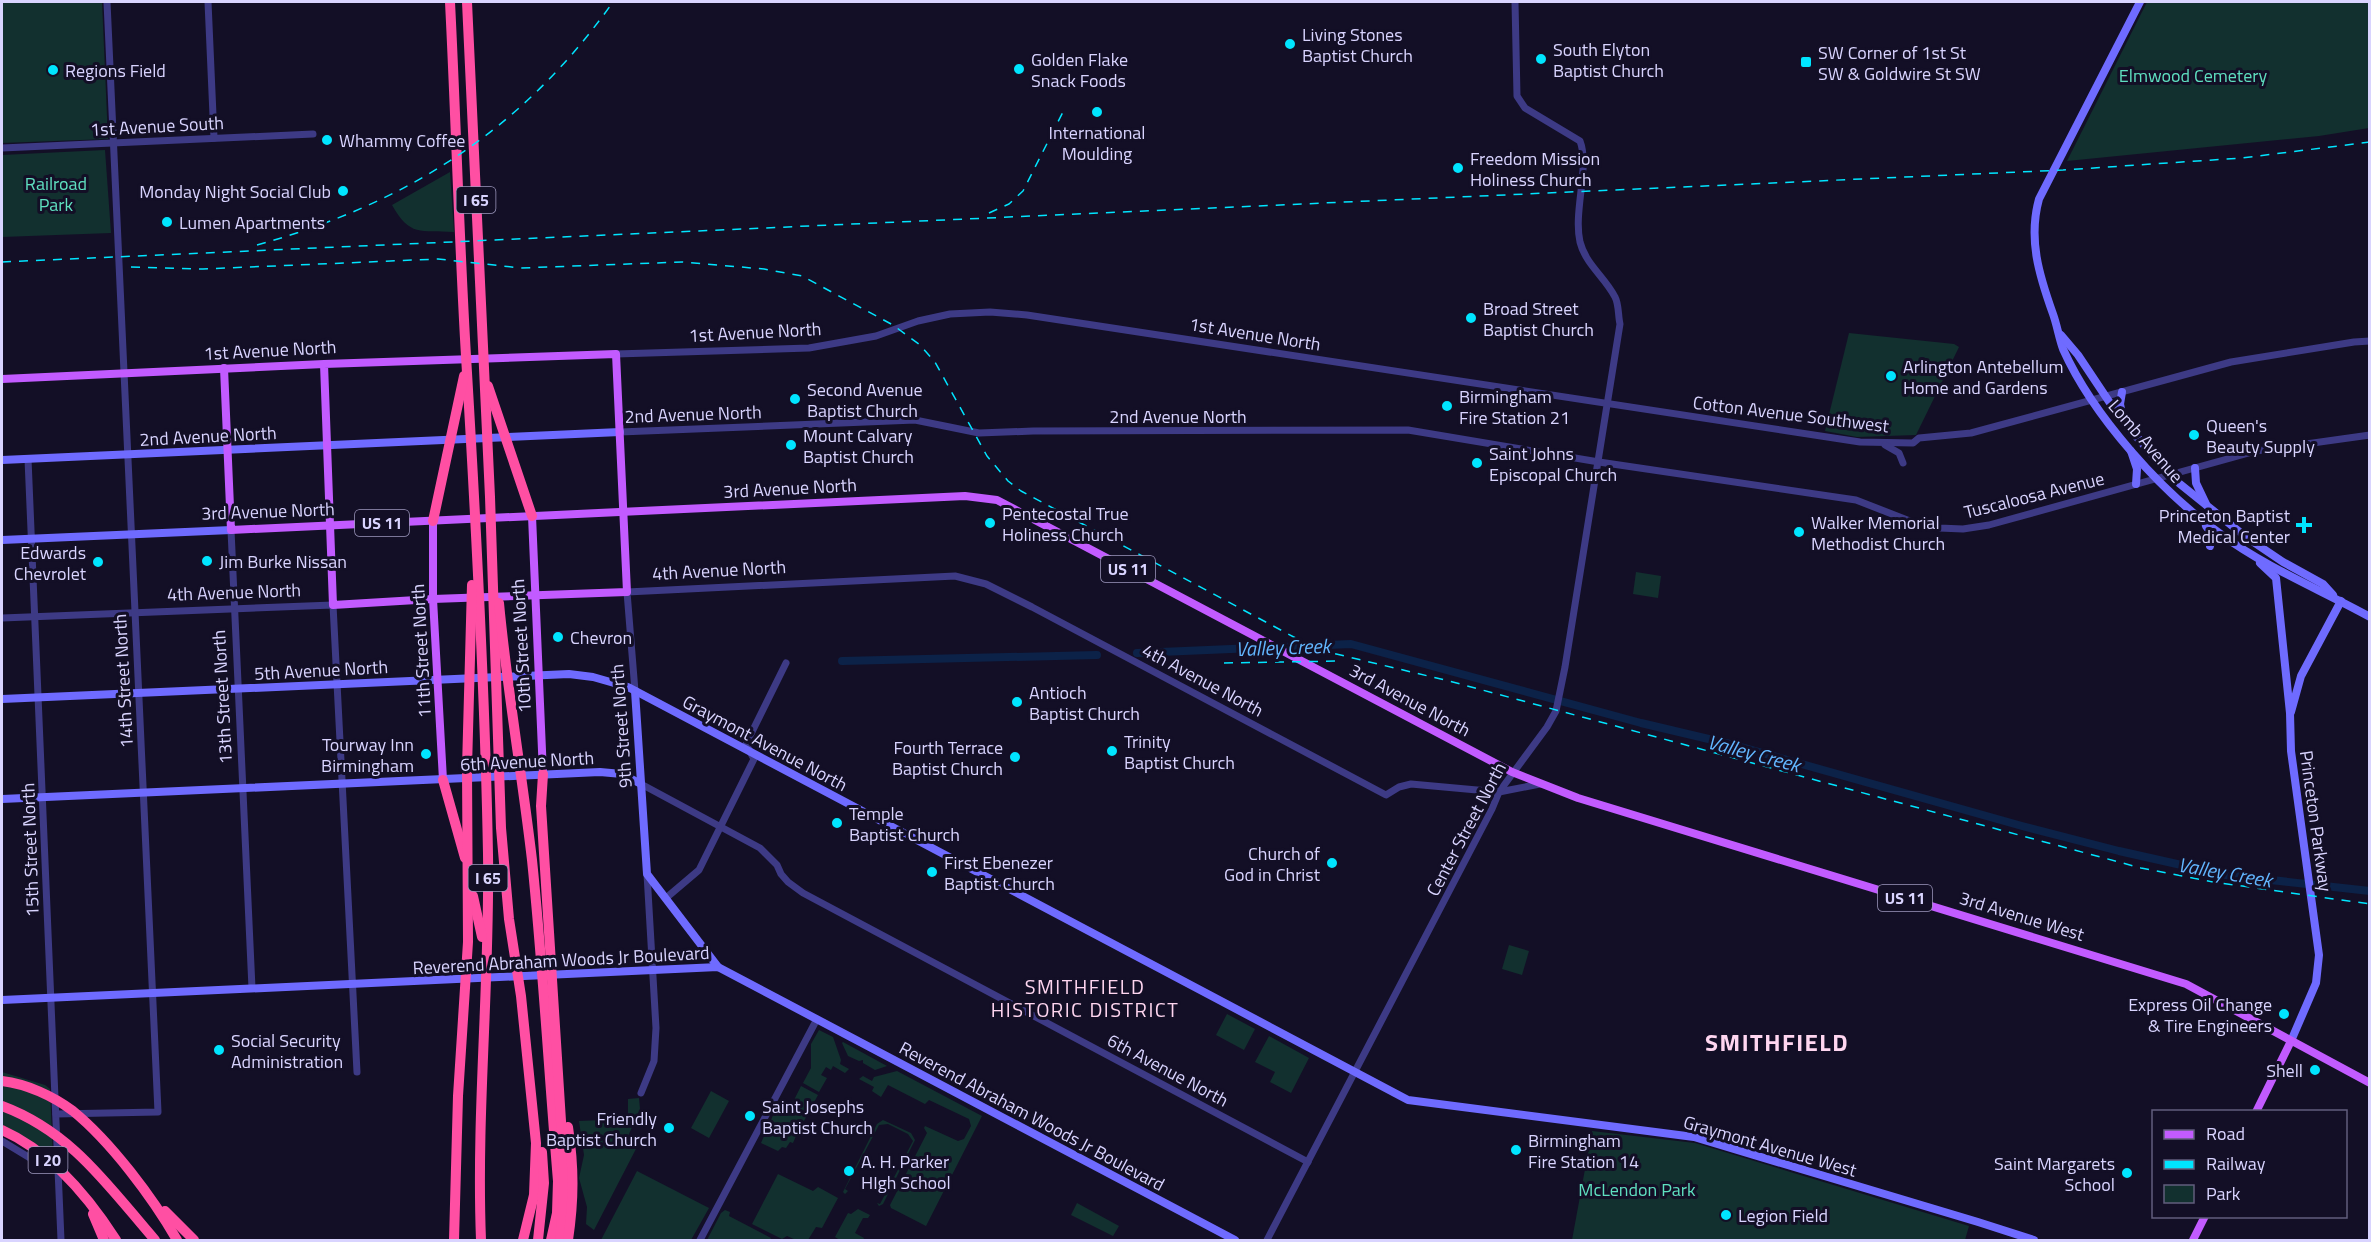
<svg xmlns="http://www.w3.org/2000/svg" width="2371" height="1242" font-family="'Titillium Web',sans-serif">
  <rect width="100%" height="100%" fill="#130f26"/>
  <g fill="#12302f">
    <polygon points="2,2 102,2 108,139 2,143"/>
    <polygon points="2147,2 2369,2 2369,128 2319,136 2067,161"/>
    <polygon points="105,150 111,233 2,237 2,155"/>
    <path d="M450,172L454,232C420,230 410,237 392,205Z"/>
    <polygon points="1849,333 1954,344 1959,347 1916,435 1857,437 1825,431"/>
    <polygon points="1636,572 1661,576 1658,598 1633,594"/>
    <polygon points="1509,945 1529,951 1522,975 1502,969"/>
    <polygon points="1227,1014 1255,1029 1244,1050 1216,1035"/>
    <polygon points="819,1030 833,1037 841,1060 840,1064 849,1069 845,1073 833,1066 831,1070 826,1067 821,1075 827,1078 819,1092 803,1083 811,1068 811,1044"/>
    <polygon points="1269,1036 1309,1058 1291,1093 1270,1082 1275,1072 1255,1062"/>
    <polygon points="842,1043 843,1042 887,1066 875,1070 863,1063 863,1060 859,1061 848,1056"/>
    <polygon points="897,1071 982,1116 926,1226 891,1208 890,1205 927,1133 924,1128 925,1126 958,1141 964,1139 971,1126 969,1119 929,1100 925,1104 888,1085 881,1097 872,1091 874,1087 859,1079 863,1076 872,1081 874,1077"/>
    <polygon points="2,1072 45,1085 50,1089 53,1157 2,1135"/>
    <polygon points="801,1086 818,1095 804,1121 801,1120 794,1134 796,1136 793,1143 790,1142 786,1148 782,1147 778,1151 761,1143 774,1113 794,1100"/>
    <polygon points="711,1091 729,1101 709,1138 691,1128"/>
    <polygon points="639,1098 640,1109 629,1134 638,1145 594,1230 586,1224 587,1207 579,1178 584,1155 579,1121 628,1119 628,1099"/>
    <polygon points="883,1120 911,1133 915,1140 883,1204 879,1206 877,1203 880,1204 913,1141 908,1134 888,1124 879,1125 845,1189 848,1191 845,1194 843,1192 877,1124"/>
    <polygon points="1592,1131 1695,1143 1969,1226 1965,1240 1572,1240"/>
    <polygon points="637,1171 709,1208 691,1240 601,1240"/>
    <polygon points="778,1174 813,1191 818,1187 838,1198 822,1228 816,1227 808,1240 796,1240 787,1236 782,1239 752,1224"/>
    <polygon points="1077,1203 1119,1226 1113,1236 1071,1215"/>
    <polygon points="858,1209 870,1215 868,1218 863,1218 855,1233 864,1238 863,1240 840,1240 835,1237 848,1213 851,1214"/>
    <polygon points="725,1210 730,1212 729,1216 771,1238 770,1240 707,1240 721,1213"/>
  </g>
  <g fill="none" stroke-linecap="round" stroke-linejoin="round">
    <g stroke="#0c2248" stroke-width="8">
      <polyline points="1137,653 1351,644 1641,723 1734,745 2022,826 2119,851 2226,875 2370,891"/>
      <polyline points="842,661 1097,655"/>
    </g>
    <g stroke="#3d3a85" stroke-width="7">
      <polyline points="208,2 214,138"/>
      <polyline points="2,148 313,134"/>
      <polyline points="616,354 809,348 876,336 918,321 950,314 990,312 1027,315 1860,442 1913,443 1919,438 1971,433 2231,362 2354,342 2370,341"/>
      <polyline points="620,432 915,420 979,433 1033,431 1408,430 1599,462 1856,500 1915,523 1939,528 1963,529 1989,525 2256,451 2370,435"/>
      <polyline points="1885,445 1899,453 1903,463"/>
      <polyline points="28,459 61,1240"/>
      <polyline points="231,530 252,988"/>
      <polyline points="2,618 333,605 357,1072"/>
      <polyline points="635,691 627,592 955,576 986,584 1032,607 1386,795 1399,787 1411,784 1499,792 1540,784"/>
      <polyline points="641,784 760,848 777,865 781,874 788,882 803,893 1308,1162"/>
      <polyline points="666,898 699,870 754,759 746,744 786,663"/>
      <polyline points="641,1093 654,1061 656,1028 647,874"/>
      <polyline points="56,1114 158,1112 107,2"/>
      <polyline points="2,1141 30,1158 53,1165"/>
      <polyline points="700,1240 817,1019"/>
      <path d="M1267,1240L1492,809L1499,792L1547,727L1556,711L1565,667L1620,324C1618,316 1619,304 1615,297C1605,277 1586,265 1580,242C1573,212 1590,167 1580,141L1525,108L1517,96L1515,2"/>
    </g>
    <g stroke="#6f6bff" stroke-width="8">
      <path d="M2140,2L2039,199C2028,239 2039,275 2053,314C2057,325 2059,338 2063,349C2093,416 2162,493 2222,535C2267,568 2321,590 2370,617"/>
      <polyline points="2061,335 2078,355 2120,418 2175,480 2246,537 2283,562 2323,584 2333,595"/>
      <polyline points="2122,392 2120,404 2123,419"/>
      <polyline points="2131,451 2137,469 2136,484"/>
      <polyline points="2,460 620,432"/>
      <polyline points="2195,468 2196,483 2206,504"/>
      <polyline points="2206,526 2212,534 2210,546"/>
      <polyline points="2,540 231,530"/>
      <polyline points="2260,563 2276,578 2290,713 2291,751 2319,955 2316,983 2291,1041"/>
      <polyline points="635,691 647,874 718,967"/>
      <polyline points="2,699 569,674 593,677 628,687 1408,1100 1694,1137 1978,1222 2034,1240"/>
      <polyline points="2291,712 2301,676 2341,601"/>
      <polyline points="2,799 600,772 622,774 641,784"/>
      <polyline points="2,1000 718,967 1235,1240"/>
    </g>
    <g stroke="#c25bff" stroke-width="8">
      <polyline points="224,368 231,530 965,496 997,500 1512,772 1578,798 2186,984 2370,1083"/>
      <polyline points="2,379 324,364 616,354 627,592 433,599 333,605 324,364"/>
      <polyline points="532,516 543,774"/>
      <polyline points="433,521 433,599 443,780"/>
      <polyline points="2256,1112 2291,1041"/>
      <polyline points="2193,1240 2205,1216"/>
    </g>
    <g stroke="#ff4fa3" stroke-width="10">
      <path d="M450,2C456,120 459,238 466,356C476,522 485,688 488,854C490,983 476,1112 481,1240"/>
      <polyline points="467,2 490,497 501,828 509,919 521,996 536,1143 534,1195 523,1240"/>
      <polyline points="488,386 532,516"/>
      <polyline points="433,521 464,376"/>
      <path d="M499,603C507,689 522,774 532,860C543,967 549,1074 558,1181L557,1213L551,1240"/>
      <polyline points="543,774 541,806 565,1184 560,1240"/>
      <polyline points="443,780 465,858"/>
      <polyline points="473,896 482,937"/>
      <path d="M2,1081C27,1084 53,1096 73,1111C111,1142 153,1198 177,1240"/>
      <path d="M2,1106C72,1132 108,1186 155,1240"/>
      <path d="M2,1130C51,1152 88,1196 116,1240"/>
      <polyline points="165,1211 194,1240"/>
      <polyline points="93,1214 104,1240"/>
      <polyline points="454,1240 458,1096 468,942 467,768 472,585"/>
      <polyline points="538,1240 544,1183 542,1152"/>
      <path d="M568,1240C574,1200 574,1167 568,1127"/>
    </g>
    <g stroke="#00e5ff" stroke-width="1.5" stroke-dasharray="9 8" stroke-linecap="butt">
      <polyline points="989,213 1009,204 1023,191 1065,108"/>
      <path d="M257,245C408,203 522,130 613,2"/>
      <polyline points="2,262 2063,170 2242,158 2370,142"/>
      <polyline points="131,267 203,269 438,259 521,268 682,262 764,269 802,276 893,325 920,345 935,362 987,456 1008,481 1021,491 1305,643 1332,653 1449,681 2141,868 2213,882 2370,904"/>
      <polyline points="1224,663 1340,661"/>
    </g>
  </g>
  <g fill="#00e5ff" stroke="#130f26" stroke-width="2">
    <circle cx="1290" cy="44" r="6"/>
    <circle cx="1541" cy="59" r="6"/>
    <rect x="1800" y="56" width="12" height="12" rx="3"/>
    <circle cx="1019" cy="69" r="6"/>
    <circle cx="53" cy="70" r="6"/>
    <circle cx="1097" cy="112" r="6"/>
    <circle cx="327" cy="140" r="6"/>
    <circle cx="1458" cy="168" r="6"/>
    <circle cx="343" cy="191" r="6"/>
    <circle cx="167" cy="222" r="6"/>
    <circle cx="1471" cy="318" r="6"/>
    <circle cx="1891" cy="376" r="6"/>
    <circle cx="795" cy="399" r="6"/>
    <circle cx="1447" cy="406" r="6"/>
    <circle cx="2194" cy="435" r="6"/>
    <circle cx="791" cy="445" r="6"/>
    <circle cx="1477" cy="463" r="6"/>
    <circle cx="990" cy="523" r="6"/>
    <path d="M2301 516h6v6h6v6h-6v6h-6v-6h-6v-6h6z"/>
    <circle cx="1799" cy="532" r="6"/>
    <circle cx="207" cy="561" r="6"/>
    <circle cx="98" cy="562" r="6"/>
    <circle cx="558" cy="637" r="6"/>
    <circle cx="1017" cy="702" r="6"/>
    <circle cx="1112" cy="751" r="6"/>
    <circle cx="426" cy="754" r="6"/>
    <circle cx="1015" cy="757" r="6"/>
    <circle cx="837" cy="823" r="6"/>
    <circle cx="1332" cy="863" r="6"/>
    <circle cx="932" cy="872" r="6"/>
    <circle cx="2284" cy="1014" r="6"/>
    <circle cx="219" cy="1050" r="6"/>
    <circle cx="2315" cy="1070" r="6"/>
    <circle cx="750" cy="1116" r="6"/>
    <circle cx="669" cy="1128" r="6"/>
    <circle cx="1516" cy="1150" r="6"/>
    <circle cx="849" cy="1171" r="6"/>
    <circle cx="2127" cy="1173" r="6"/>
    <circle cx="1726" cy="1215" r="6"/>
  </g>
  <g text-anchor="middle" dominant-baseline="central" stroke-width="6" stroke-linejoin="round" paint-order="stroke">
    <g fill="#130f26" stroke="#9e99be" stroke-width="1.5">
      <rect x="456.5" y="187" width="39" height="26" rx="4.5"/>
      <rect x="355" y="510" width="54" height="26" rx="4.5"/>
      <rect x="1101" y="556" width="54" height="26" rx="4.5"/>
      <rect x="468.5" y="865" width="39" height="26" rx="4.5"/>
      <rect x="1878" y="885" width="54" height="26" rx="4.5"/>
      <rect x="28.5" y="1147" width="39" height="26" rx="4.5"/>
    </g>
    <g font-size="16" font-weight="bold" fill="#d9d4ff">
      <text x="476" y="200">I 65</text>
      <text x="382" y="523">US 11</text>
      <text x="1128" y="569">US 11</text>
      <text x="488" y="878">I 65</text>
      <text x="1905" y="898">US 11</text>
      <text x="48" y="1160">I 20</text>
    </g>
    <g font-size="18" fill="#d9d4ff" stroke="#130f26" text-anchor="start">
      <text x="1302" y="34">Living Stones<tspan x="1302" dy="21">Baptist Church</tspan></text>
      <text x="1553" y="49">South Elyton<tspan x="1553" dy="21">Baptist Church</tspan></text>
      <text x="1818" y="52">SW Corner of 1st St<tspan x="1818" dy="21">SW &amp; Goldwire St SW</tspan></text>
      <text x="1031" y="59">Golden Flake<tspan x="1031" dy="21">Snack Foods</tspan></text>
      <text x="65" y="70">Regions Field</text>
      <text x="1097" y="132" text-anchor="middle">International<tspan x="1097" dy="21">Moulding</tspan></text>
      <text x="339" y="140">Whammy Coffee</text>
      <text x="1470" y="158">Freedom Mission<tspan x="1470" dy="21">Holiness Church</tspan></text>
      <text x="331" y="191" text-anchor="end">Monday Night Social Club</text>
      <text x="179" y="222">Lumen Apartments</text>
      <text x="1483" y="308">Broad Street<tspan x="1483" dy="21">Baptist Church</tspan></text>
      <text x="1903" y="366">Arlington Antebellum<tspan x="1903" dy="21">Home and Gardens</tspan></text>
      <text x="807" y="389">Second Avenue<tspan x="807" dy="21">Baptist Church</tspan></text>
      <text x="1459" y="396">Birmingham<tspan x="1459" dy="21">Fire Station 21</tspan></text>
      <text x="2206" y="425">Queen's<tspan x="2206" dy="21">Beauty Supply</tspan></text>
      <text x="803" y="435">Mount Calvary<tspan x="803" dy="21">Baptist Church</tspan></text>
      <text x="1489" y="453">Saint Johns<tspan x="1489" dy="21">Episcopal Church</tspan></text>
      <text x="1002" y="513">Pentecostal True<tspan x="1002" dy="21">Holiness Church</tspan></text>
      <text x="2290" y="515" text-anchor="end">Princeton Baptist<tspan x="2290" dy="21">Medical Center</tspan></text>
      <text x="1811" y="522">Walker Memorial<tspan x="1811" dy="21">Methodist Church</tspan></text>
      <text x="86" y="552" text-anchor="end">Edwards<tspan x="86" dy="21">Chevrolet</tspan></text>
      <text x="219" y="561">Jim Burke Nissan</text>
      <text x="570" y="637">Chevron</text>
      <text x="1029" y="692">Antioch<tspan x="1029" dy="21">Baptist Church</tspan></text>
      <text x="1124" y="741">Trinity<tspan x="1124" dy="21">Baptist Church</tspan></text>
      <text x="414" y="744" text-anchor="end">Tourway Inn<tspan x="414" dy="21">Birmingham</tspan></text>
      <text x="1003" y="747" text-anchor="end">Fourth Terrace<tspan x="1003" dy="21">Baptist Church</tspan></text>
      <text x="849" y="813">Temple<tspan x="849" dy="21">Baptist Church</tspan></text>
      <text x="1320" y="853" text-anchor="end">Church of<tspan x="1320" dy="21">God in Christ</tspan></text>
      <text x="944" y="862">First Ebenezer<tspan x="944" dy="21">Baptist Church</tspan></text>
      <text x="2272" y="1004" text-anchor="end">Express Oil Change<tspan x="2272" dy="21">&amp; Tire Engineers</tspan></text>
      <text x="231" y="1040">Social Security<tspan x="231" dy="21">Administration</tspan></text>
      <text x="2303" y="1070" text-anchor="end">Shell</text>
      <text x="762" y="1106">Saint Josephs<tspan x="762" dy="21">Baptist Church</tspan></text>
      <text x="657" y="1118" text-anchor="end">Friendly<tspan x="657" dy="21">Baptist Church</tspan></text>
      <text x="1528" y="1140">Birmingham<tspan x="1528" dy="21">Fire Station 14</tspan></text>
      <text x="861" y="1161">A. H. Parker<tspan x="861" dy="21">HIgh School</tspan></text>
      <text x="2115" y="1163" text-anchor="end">Saint Margarets<tspan x="2115" dy="21">School</tspan></text>
      <text x="1738" y="1215">Legion Field</text>
    </g>
    <g font-size="18" fill="#5fe0c0" stroke="#130f26">
      <text x="2193" y="75">Elmwood Cemetery</text>
      <text x="56" y="183">Railroad<tspan x="56" dy="21">Park</tspan></text>
      <text x="1637" y="1189">McLendon Park</text>
    </g>
    <g font-size="18" fill="#d9d4ff" stroke="#130f26">
      <text transform="translate(157 126) rotate(-3)">1st Avenue South</text>
      <text transform="translate(755 332) rotate(-3)">1st Avenue North</text>
      <text transform="translate(1255 334) rotate(9)">1st Avenue North</text>
      <text transform="translate(270 350) rotate(-3)">1st Avenue North</text>
      <text transform="translate(693 414) rotate(-2)">2nd Avenue North</text>
      <text transform="translate(1791 414) rotate(7)">Cotton Avenue Southwest</text>
      <text x="1178" y="416">2nd Avenue North</text>
      <text transform="translate(208 436) rotate(-3)">2nd Avenue North</text>
      <text transform="translate(2146 441) rotate(49)">Lomb Avenue</text>
      <text transform="translate(790 488) rotate(-3)">3rd Avenue North</text>
      <text transform="translate(2034 495) rotate(-14)">Tuscaloosa Avenue</text>
      <text transform="translate(268 511) rotate(-2)">3rd Avenue North</text>
      <text transform="translate(719 570) rotate(-3)">4th Avenue North</text>
      <text transform="translate(234 592) rotate(-2)">4th Avenue North</text>
      <text transform="translate(521 646) rotate(-93)">10th Street North</text>
      <text transform="translate(421 651) rotate(-93)">11th Street North</text>
      <text transform="translate(321 670) rotate(-3)">5th Avenue North</text>
      <text transform="translate(1203 680) rotate(28)">4th Avenue North</text>
      <text transform="translate(123 681) rotate(-93)">14th Street North</text>
      <text transform="translate(222 697) rotate(-93)">13th Street North</text>
      <text transform="translate(1410 700) rotate(28)">3rd Avenue North</text>
      <text transform="translate(621 726) rotate(-94)">9th Street North</text>
      <text transform="translate(765 743) rotate(28)">Graymont Avenue North</text>
      <text transform="translate(527 761) rotate(-3)">6th Avenue North</text>
      <text transform="translate(2316 821) rotate(82)">Princeton Parkway</text>
      <text transform="translate(1466 829) rotate(-62)">Center Street North</text>
      <text transform="translate(30 850) rotate(-92)">15th Street North</text>
      <text transform="translate(2022 916) rotate(17)">3rd Avenue West</text>
      <text transform="translate(561 960) rotate(-3)">Reverend Abraham Woods Jr Boulevard</text>
      <text transform="translate(1168 1070) rotate(28)">6th Avenue North</text>
      <text transform="translate(1032 1116) rotate(28)">Reverend Abraham Woods Jr Boulevard</text>
      <text transform="translate(1770 1146) rotate(16)">Graymont Avenue West</text>
    </g>
    <g font-size="20" font-style="italic" fill="#62b6ff" stroke="#130f26">
      <text transform="translate(1283 647) rotate(-2)">Valley Creek</text>
      <text transform="translate(1754 753) rotate(15)">Valley Creek</text>
      <text transform="translate(2225 872) rotate(10)">Valley Creek</text>
    </g>
    <g font-size="20" letter-spacing="1.5" fill="#ffd6f0" stroke="#130f26">
      <text x="1085" y="986">SMITHFIELD<tspan x="1085" dy="23">HISTORIC DISTRICT</tspan></text>
    </g>
    <g font-size="24" font-weight="bold" letter-spacing="1.5" fill="#ffd6f0" stroke="#130f26">
      <text x="1777" y="1042">SMITHFIELD</text>
    </g>
  </g>
  <rect width="2371" height="1242" fill="none" stroke="#d9d4ff" stroke-width="6"/>
  <rect x="2152" y="1110" width="195" height="108" fill="#130f26" stroke="#625e7d" stroke-width="1.5"/>
  <rect x="2164" y="1130" width="30" height="9" fill="#c25bff" stroke="#625e7d" stroke-width="1.5"/>
  <text x="2206" y="1140" font-size="18" fill="#d9d4ff">Road</text>
  <rect x="2164" y="1160" width="30" height="9" fill="#00e5ff" stroke="#625e7d" stroke-width="1.5"/>
  <text x="2206" y="1170" font-size="18" fill="#d9d4ff">Railway</text>
  <rect x="2164" y="1185" width="30" height="18" fill="#12302f" stroke="#625e7d" stroke-width="1.5"/>
  <text x="2206" y="1200" font-size="18" fill="#d9d4ff">Park</text>
</svg>
